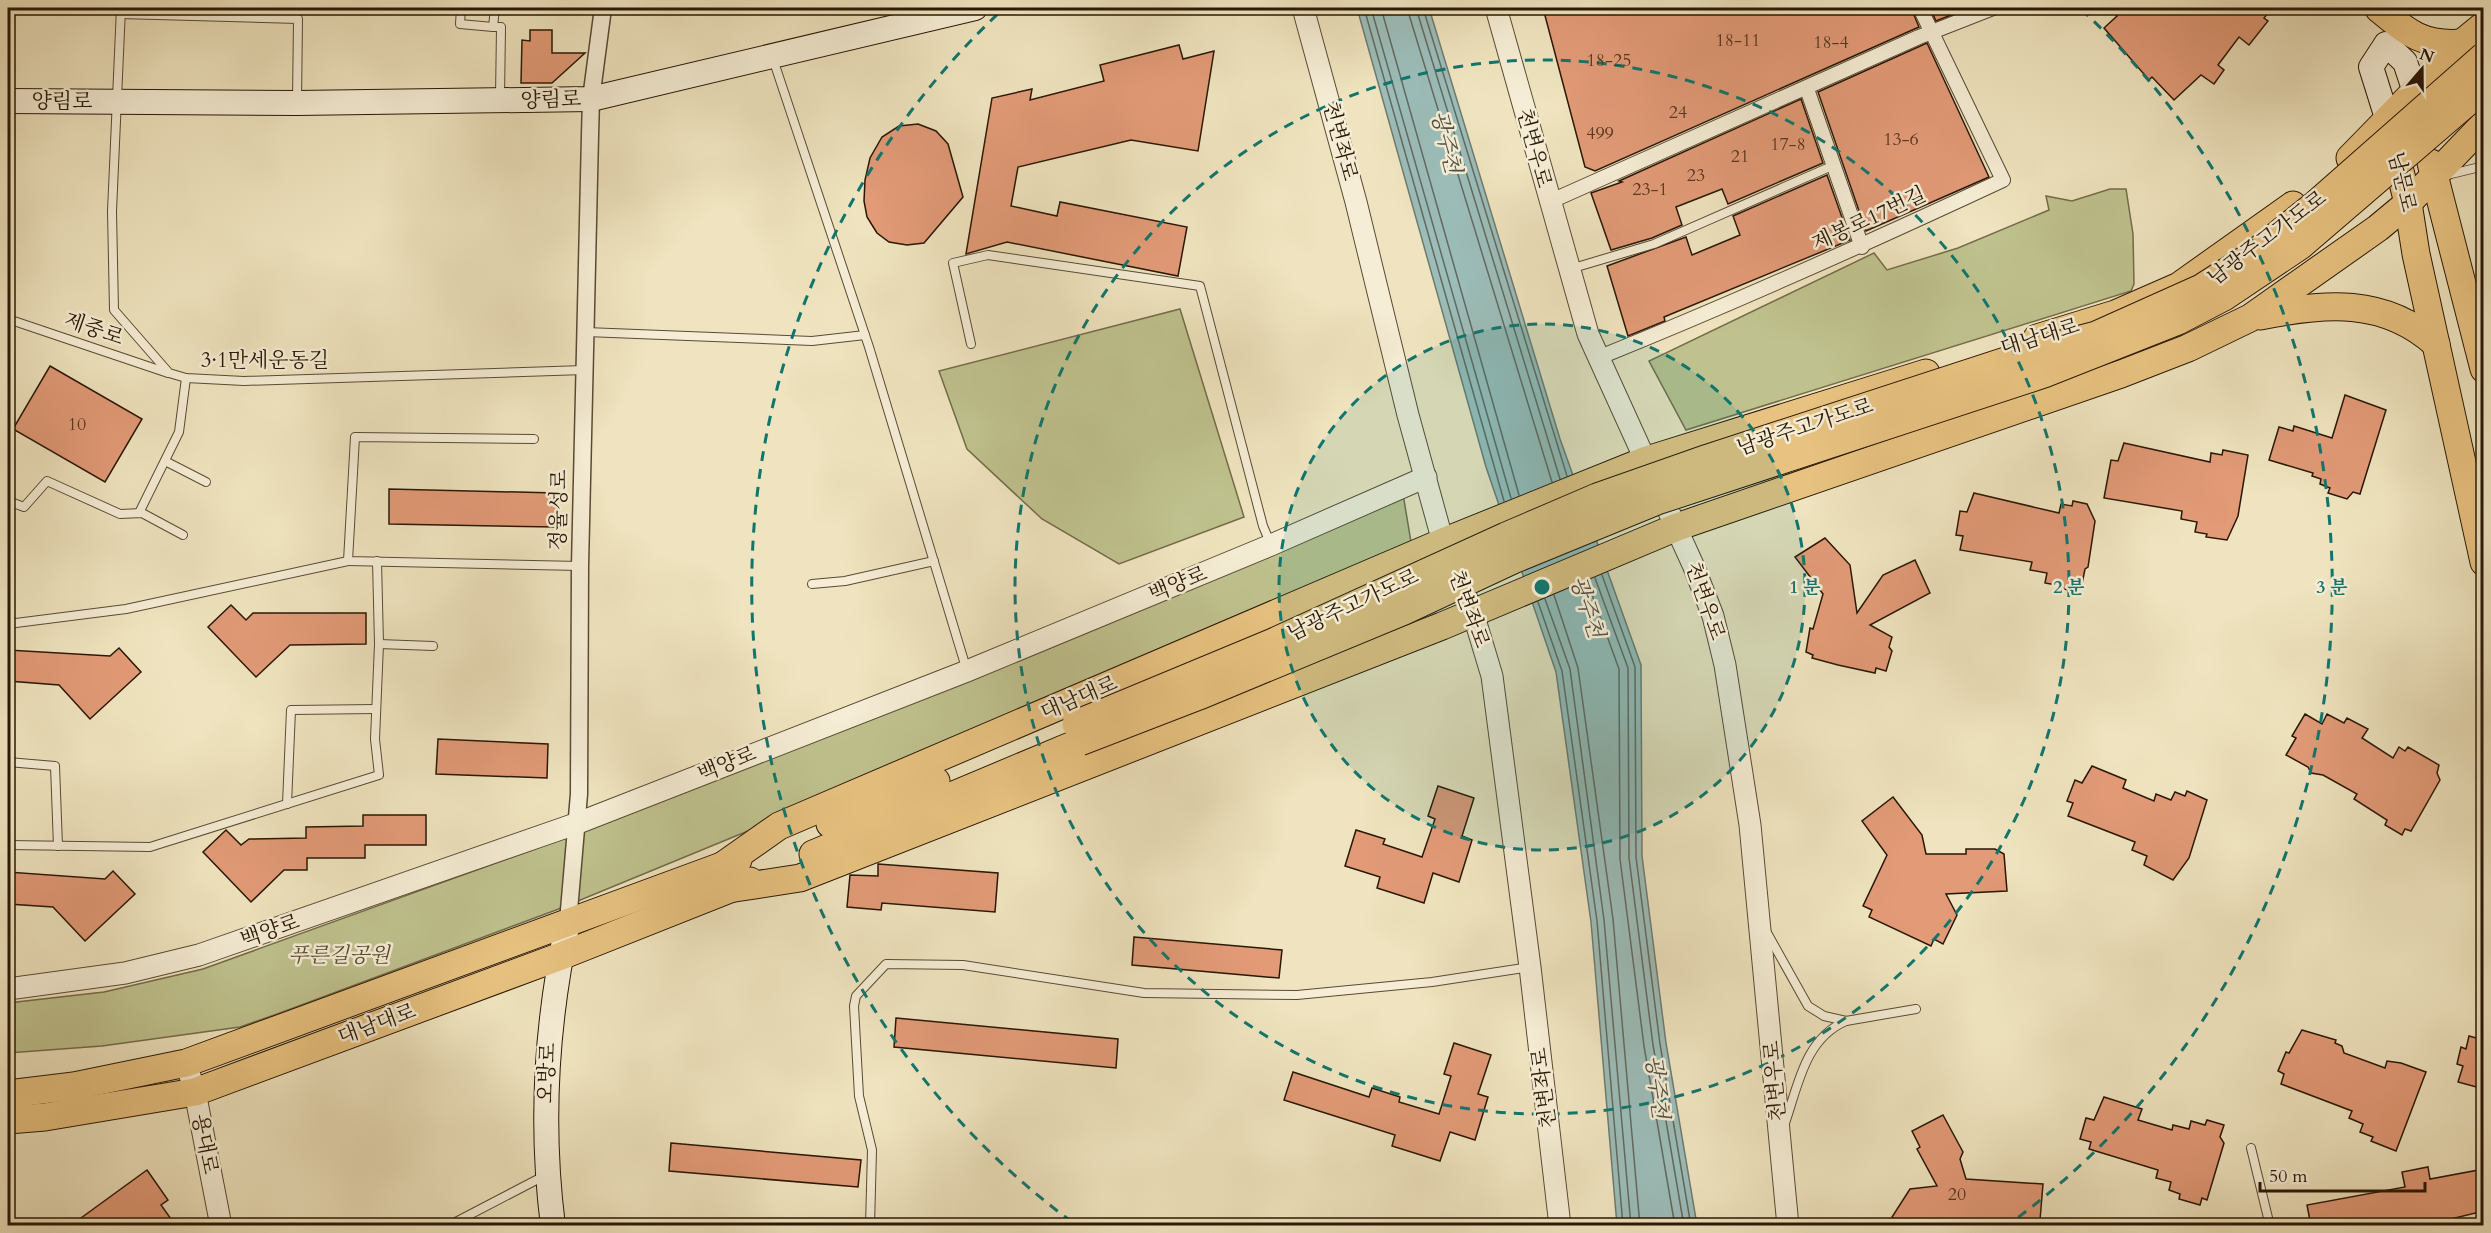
<svg xmlns="http://www.w3.org/2000/svg" width="2491" height="1233" font-family="Cardo,'Noto Serif KR',serif">
  <rect width="100%" height="100%" fill="#efe4bf"/>
  <filter id="stains"><feTurbulence type="fractalNoise" baseFrequency=".00333" numOctaves="4"/><feColorMatrix values="0 0 0 0 .2 0 0 0 0 .09 0 0 0 0 .02 0 0 0 .5 -.17"/></filter>
  <radialGradient id="worn" r=".72"><stop offset=".6" stop-color="#630" stop-opacity="0"/><stop offset="1" stop-color="#630" stop-opacity=".3"/></radialGradient>
  <g fill="#bfc28e" stroke="#746c4a" stroke-width="1.5">
    <polygon points="2110,189 2126,189 2133,234 2134,284 2131,291 1686,430 1649,361 1874,253 1887,270 1958,248 2049,210 2046,196 2072,201"/>
    <polygon points="1180,309 1244,517 1119,564 1042,519 967,449 939,371"/>
    <polygon points="1402,488 1411,542 981,735 556,910 280,1013 240,1027 102,1046 8,1053 8,1003 104,992 203,969 535,849"/>
  </g>
  <polygon fill="#9cbdb9" stroke="#6e7b71" stroke-width="1.5" points="1357,8 1429,8 1560,439 1641,665 1642,856 1666,1043 1697,1225 1617,1225 1591,922 1556,672 1486,467"/>
  <g fill="none" stroke-linecap="round" stroke-linejoin="round">
    <g stroke="#626a60" stroke-width="1.5">
      <polyline points="1364,8 1504,501"/>
      <polyline points="1371,8 1511,498"/>
      <polyline points="1381,8 1519,495"/>
      <polyline points="1407,8 1552,482"/>
      <polyline points="1416,8 1560,479"/>
      <polyline points="1423,8 1567,476"/>
      <polyline points="1602,575 1635,667 1636,857 1660,1044 1691,1226"/>
      <polyline points="1595,578 1628,668 1629,858 1653,1045 1684,1226"/>
      <polyline points="1587,581 1619,669 1620,859 1644,1046 1675,1226"/>
      <polyline points="1554,595 1578,668 1613,919 1640,1226"/>
      <polyline points="1545,599 1570,669 1604,920 1631,1226"/>
      <polyline points="1538,602 1562,671 1597,921 1623,1226"/>
    </g>
  </g>
  <g fill="#e29a77" stroke="#291706" stroke-width="1.5">
    <polygon points="1543,8 1911,8 1919,27 1595,171 1585,167"/>
    <polygon points="1930,8 1969,8 1936,21"/>
    <polygon points="2107,8 2272,8 2264,18 2268,21 2249,45 2239,37 2218,65 2224,70 2214,84 2201,75 2174,100 2152,77 2149,80 2104,28 2117,16"/>
    <polygon points="530,30 552,30 552,53 585,53 552,83 521,83 522,40 530,41"/>
    <polygon points="1927,43 1989,177 1866,231 1818,92"/>
    <polygon points="1179,45 1183,59 1214,51 1198,151 1131,140 1018,167 1011,206 1057,216 1060,202 1187,227 1178,276 1007,242 966,254 992,98 1032,89 1030,100 1104,81 1100,65"/>
    <polygon points="1801,99 1823,163 1728,204 1722,189 1676,207 1682,225 1652,238 1611,250 1591,193 1622,182 1619,181"/>
    <polygon points="918,124 936,131 948,144 963,197 924,243 907,245 889,242 877,233 867,217 864,201 865,180 870,158 882,137 899,126"/>
    <polygon points="1827,175 1850,240 1664,317 1665,321 1628,336 1607,266 1686,237 1692,255 1740,235 1733,216"/>
    <polygon points="50,366 142,419 105,482 13,429"/>
    <polygon points="2345,395 2386,410 2360,494 2353,492 2347,499 2328,493 2330,488 2320,484 2321,479 2312,476 2313,473 2269,460 2279,427 2293,431 2294,426 2332,438"/>
    <polygon points="2124,443 2210,462 2211,453 2222,455 2223,450 2248,455 2238,516 2227,540 2206,537 2207,534 2195,532 2197,522 2181,519 2182,511 2104,498 2111,460 2118,461"/>
    <polygon points="389,489 556,493 556,527 389,524"/>
    <polygon points="1974,493 2059,513 2061,504 2072,506 2073,501 2087,504 2095,521 2088,567 2085,569 2082,584 2078,585 2077,591 2056,588 2056,585 2045,583 2047,573 2030,570 2032,562 1960,550 1963,536 1956,535 1960,511 1967,512"/>
    <polygon points="1825,538 1850,565 1857,613 1883,575 1915,560 1930,593 1870,625 1892,637 1889,647 1892,651 1886,671 1876,668 1875,673 1838,665 1812,658 1813,655 1806,652 1810,628 1813,629 1823,594 1795,557"/>
    <polygon points="231,605 246,620 253,613 366,613 366,644 290,645 256,677 208,627"/>
    <polygon points="119,648 141,672 90,719 59,685 8,681 8,650 110,656"/>
    <polygon points="2305,714 2322,724 2327,714 2344,723 2347,718 2368,729 2362,738 2393,758 2399,747 2405,751 2408,747 2439,765 2437,773 2440,780 2411,831 2405,829 2402,835 2385,825 2387,820 2354,799 2357,794 2323,775 2311,773 2308,767 2286,755 2296,738 2292,736"/>
    <polygon points="438,739 548,744 547,778 436,774"/>
    <polygon points="2092,766 2126,780 2123,788 2154,801 2156,794 2171,800 2175,792 2185,796 2187,791 2207,800 2189,858 2173,880 2144,865 2147,856 2132,850 2135,842 2068,816 2073,803 2067,801 2075,780 2082,783"/>
    <polygon points="1438,786 1474,798 1462,836 1472,840 1459,882 1433,873 1424,903 1377,888 1380,877 1345,866 1356,830 1385,839 1383,844 1422,857 1435,819 1428,816"/>
    <polygon points="1893,797 1922,835 1926,854 1966,854 1966,849 1995,849 2004,854 2007,891 1946,894 1957,915 1943,944 1934,939 1931,946 1869,917 1872,910 1863,906 1887,855 1862,821"/>
    <polygon points="363,815 426,815 426,845 365,845 365,858 307,858 307,870 284,870 251,902 203,852 226,830 241,845 249,839 306,838 306,827 363,826"/>
    <polygon points="878,864 998,873 995,912 882,903 881,910 847,907 850,875 878,876"/>
    <polygon points="113,871 135,894 85,941 53,907 8,904 8,872 105,879"/>
    <polygon points="1134,937 1282,950 1279,978 1132,965"/>
    <polygon points="896,1018 1118,1039 1116,1068 894,1047"/>
    <polygon points="2302,1030 2336,1040 2335,1043 2342,1046 2344,1053 2385,1068 2387,1061 2401,1063 2426,1072 2396,1151 2371,1141 2373,1137 2360,1132 2363,1124 2349,1118 2352,1111 2281,1084 2284,1074 2278,1071 2286,1052 2289,1053"/>
    <polygon points="2469,1036 2484,1040 2484,1089 2458,1082 2463,1066 2457,1064 2461,1047 2466,1049"/>
    <polygon points="1454,1043 1491,1055 1478,1094 1488,1097 1475,1140 1450,1132 1440,1161 1392,1146 1395,1135 1284,1100 1293,1072 1369,1097 1372,1088 1400,1097 1399,1102 1439,1114 1451,1076 1444,1074"/>
    <polygon points="2104,1097 2142,1109 2138,1120 2172,1130 2173,1125 2189,1129 2191,1121 2205,1125 2207,1120 2224,1125 2220,1137 2224,1143 2207,1200 2202,1198 2200,1205 2179,1199 2180,1194 2169,1190 2171,1182 2156,1178 2158,1170 2089,1149 2091,1142 2080,1139 2086,1118 2094,1120"/>
    <polygon points="1943,1115 1963,1152 1960,1159 1966,1179 2043,1184 2040,1220 2023,1219 2023,1222 1984,1219 1979,1226 1904,1226 1892,1217 1910,1189 1937,1186 1917,1149 1920,1147 1912,1131"/>
    <polygon points="671,1143 861,1160 858,1187 669,1171"/>
    <polygon points="2428,1167 2430,1179 2484,1169 2484,1211 2422,1226 2311,1226 2307,1205 2405,1187 2402,1172"/>
    <polygon points="147,1170 168,1200 161,1205 176,1226 70,1226"/>
  </g>
  <g fill="none" stroke-linecap="round" stroke-linejoin="round">
    <g stroke="#5a4a34" stroke-width="10">
      <g id="service">
        <polyline points="121,8 112,211 114,310 169,373 186,378 244,381 584,370"/>
        <polyline points="461,8 460,24 493,27 495,8"/>
        <polyline points="120,14 298,19 297,101"/>
        <polyline points="493,27 501,27 500,97"/>
        <polyline points="773,59 869,347 967,671"/>
        <polyline points="2447,175 2484,166"/>
        <polyline points="1570,269 1654,244 1832,166"/>
        <polyline points="8,319 168,373"/>
        <polyline points="586,332 812,341 865,335"/>
        <polyline points="971,344 953,263 988,255 1200,286 1263,526 1271,545"/>
        <polyline points="534,439 355,437 348,561 580,566"/>
        <polyline points="165,461 206,482"/>
        <polyline points="8,501 24,507 47,481 120,514 142,513 183,535"/>
        <polyline points="139,513 179,432 186,378"/>
        <polyline points="812,584 845,581 934,561"/>
        <polyline points="8,624 126,609 348,561"/>
        <polyline points="379,644 433,646"/>
        <polyline points="8,762 55,766 58,846"/>
        <polyline points="287,804 291,710 376,709"/>
        <polyline points="8,845 150,847 379,775 375,739 379,644 377,561"/>
        <path d="M1766,931L1808,1006L1824,1016L1846,1021C1804,1039 1798,1087 1784,1126"/>
        <polyline points="1846,1021 1916,1009"/>
        <polyline points="2251,1148 2270,1226"/>
        <polyline points="448,1226 544,1176"/>
        <polyline points="870,1226 872,1150 859,1096 854,1006 856,996 886,964 963,965 1144,993 1297,995 1432,982 1530,967"/>
      </g>
    </g>
    <g stroke="#5a4a34" stroke-width="16">
      <g id="pedestrian">
        <polyline points="1807,89 1862,247"/>
        <polyline points="1549,202 1919,37 1993,8"/>
        <path d="M1600,357C1736,302 1870,242 2003,180L1920,8"/>
      </g>
    </g>
    <g stroke="#5a4a34" stroke-width="19">
      <polyline id="minor" points="568,922 579,794 580,566 590,135 591,99 603,8"/>
    </g>
    <g stroke="#5a4a34" stroke-width="23">
      <g id="tertiary">
        <polyline points="1303,8 1356,202 1408,415 1443,542 1473,613 1492,676 1530,967 1560,1226"/>
        <polyline points="1496,8 1588,334 1694,567 1713,616 1725,665 1750,825 1788,1226"/>
        <polyline points="8,989 125,973 199,955 578,823 967,671 1271,545 1426,477"/>
        <polyline points="186,1063 195,1092 221,1226"/>
      </g>
    </g>
    <g stroke="#291706" stroke-width="26">
      <g id="secondary">
        <polyline points="8,101 297,103 591,99 975,8"/>
        <polyline points="2388,121 2371,67 2386,44 2405,62 2415,92"/>
        <path d="M553,1226C540,1124 546,1023 568,922"/>
      </g>
    </g>
    <g stroke="#291706" stroke-width="29">
      <g id="primary">
        <path d="M2379,9C2408,33 2423,46 2462,43"/>
        <polyline points="2393,143 2408,203 2416,254 2484,562"/>
        <polyline points="2350,158 2462,43 2484,25"/>
        <polyline points="2431,163 2484,369"/>
        <path d="M2260,316C2324,303 2384,297 2436,344"/>
        <polyline points="2037,338 2115,314 2179,286 2293,205"/>
        <polyline points="830,824 936,781"/>
        <polyline points="813,854 1080,742"/>
        <polyline points="722,866 779,826 1443,542 1644,461 1926,373"/>
        <polyline points="735,888 800,878 1442,626 1677,527 2121,374 2188,348 2250,318 2378,228 2408,203 2484,124"/>
        <polyline points="8,1094 74,1086 186,1063 738,860"/>
        <polyline points="8,1120 45,1117 195,1092 561,956 750,881"/>
      </g>
    </g>
    <use href="#service" stroke="#f5edd5" stroke-width="8"/>
    <use href="#pedestrian" stroke="#f5edd5" stroke-width="14"/>
    <use href="#minor" stroke="#f5edd5" stroke-width="16"/>
    <use href="#tertiary" stroke="#f5edd5" stroke-width="21"/>
    <use href="#secondary" stroke="#f5edd5" stroke-width="24"/>
    <use href="#primary" stroke="#e8c280" stroke-width="27"/>
    <g stroke="#291706" stroke-width="29" stroke-linecap="butt">
      <g id="primary-bridge">
        <polyline points="1076,724 1271,643 1506,536 1597,497 1708,458 2039,350 2096,335 2201,288 2251,256 2317,203 2484,56"/>
        <polyline points="1080,742 1199,696 1404,611 1513,560 1657,501 2044,374 2178,321 2224,297 2300,246 2484,88"/>
      </g>
    </g>
    <use href="#primary-bridge" stroke="#e8c280" stroke-width="27"/>
  </g>
  <circle cx="1542" cy="587" r="263" fill="#0f766e" fill-opacity=".12"/>
  <g fill="none" stroke="#0f766e" stroke-width="3" stroke-dasharray="10 8">
    <circle cx="1542" cy="587" r="263"/>
    <circle cx="1542" cy="587" r="527"/>
    <path d="M1072 1222A790 790 0 0 1 1003 9M2081 9A790 790 0 0 1 2012 1222"/>
  </g>
  <g text-anchor="middle" dominant-baseline="central" stroke-width="5" stroke-linejoin="round" paint-order="stroke">
    <g font-size="18" fill="#573822">
      <text x="1738" y="40">18-11</text>
      <text x="1831" y="42">18-4</text>
      <text x="1609" y="60">18-25</text>
      <text x="1678" y="112">24</text>
      <text x="1600" y="133">499</text>
      <text x="1901" y="139">13-6</text>
      <text x="1788" y="144">17-8</text>
      <text x="1740" y="156">21</text>
      <text x="1696" y="175">23</text>
      <text x="1650" y="189">23-1</text>
      <text x="77" y="424">10</text>
      <text x="1957" y="1194">20</text>
    </g>
    <g font-size="21" fill="#291706" stroke="#f5edd5">
      <text transform="translate(551 100) rotate(-2)">양림로</text>
      <text x="62" y="101">양림로</text>
      <text transform="translate(1340 141) rotate(75)">천변좌로</text>
      <text transform="translate(1534 148) rotate(75)">천변우로</text>
      <text transform="translate(2402 182) rotate(77)">남문로</text>
      <text transform="translate(1869 219) rotate(-25)">제봉로17번길</text>
      <text transform="translate(2267 238) rotate(-37)">남광주고가도로</text>
      <text transform="translate(94 329) rotate(19)">제중로</text>
      <text transform="translate(2040 337) rotate(-17)">대남대로</text>
      <text x="265" y="360">3·1만세운동길</text>
      <text transform="translate(1805 427) rotate(-18)">남광주고가도로</text>
      <text transform="translate(559 510) rotate(-89)">정율성로</text>
      <text transform="translate(1178 584) rotate(-22)">백양로</text>
      <text transform="translate(1705 601) rotate(71)">천변우로</text>
      <text transform="translate(1353 605) rotate(-25)">남광주고가도로</text>
      <text transform="translate(1469 609) rotate(70)">천변좌로</text>
      <text transform="translate(1079 698) rotate(-23)">대남대로</text>
      <text transform="translate(727 764) rotate(-22)">백양로</text>
      <text transform="translate(270 931) rotate(-19)">백양로</text>
      <text transform="translate(377 1024) rotate(-20)">대남대로</text>
      <text transform="translate(547 1073) rotate(-87)">오방로</text>
      <text transform="translate(1775 1081) rotate(-95)">천변우로</text>
      <text transform="translate(1544 1088) rotate(-97)">천변좌로</text>
      <text transform="translate(205 1144) rotate(79)">용대로</text>
    </g>
    <g font-size="21" font-style="italic" fill="#564a2f" stroke="#f5edd5">
      <text x="339" y="955">푸른길공원</text>
    </g>
    <g font-size="22" font-style="italic" fill="#515145" stroke="#f5edd5">
      <text transform="translate(1446 142) rotate(76)">광주천</text>
      <text transform="translate(1587 607) rotate(72)">광주천</text>
      <text transform="translate(1657 1087) rotate(83)">광주천</text>
    </g>
  </g>
  <circle cx="1542" cy="587" r="9" fill="#0f766e" stroke="#f5edd5" stroke-width="3"/>
  <g font-size="18" text-anchor="middle" font-weight="bold" fill="#0f766e" stroke="#f5edd5" stroke-width="5" stroke-linejoin="round" paint-order="stroke">
    <text x="1805" y="593">1 분</text>
    <text x="2069" y="593">2 분</text>
    <text x="2332" y="593">3 분</text>
  </g>
  <rect width="2491" height="1233" fill="none" stroke="#efe4bf" stroke-width="30"/>
  <rect x="9" y="9" width="2473" height="1215" fill="none" stroke="#291706" stroke-width="3"/>
  <rect x="15" y="15" width="2461" height="1203" fill="none" stroke="#291706" stroke-width="1.5"/>
  <g transform="translate(2422 69) rotate(20)" stroke="#f5edd5" stroke-width="4.5" paint-order="stroke">
  <path d="M0-4.5L10 22L0 15L-10 22Z" fill="#291706"/>
  <text y="-9" font-size="16" font-weight="bold" text-anchor="middle" fill="#291706">N</text>
  </g>
  <path d="M2260 1182v9h165v-9" fill="none" stroke="#291706" stroke-width="3"/>
  <text x="2269" y="1182" font-size="18" fill="#291706" stroke="#f5edd5" stroke-width="4.5" paint-order="stroke">50 m</text>
  <rect width="100%" height="100%" filter="url(#stains)"/>
  <rect width="100%" height="100%" fill="url(#worn)"/>
</svg>
